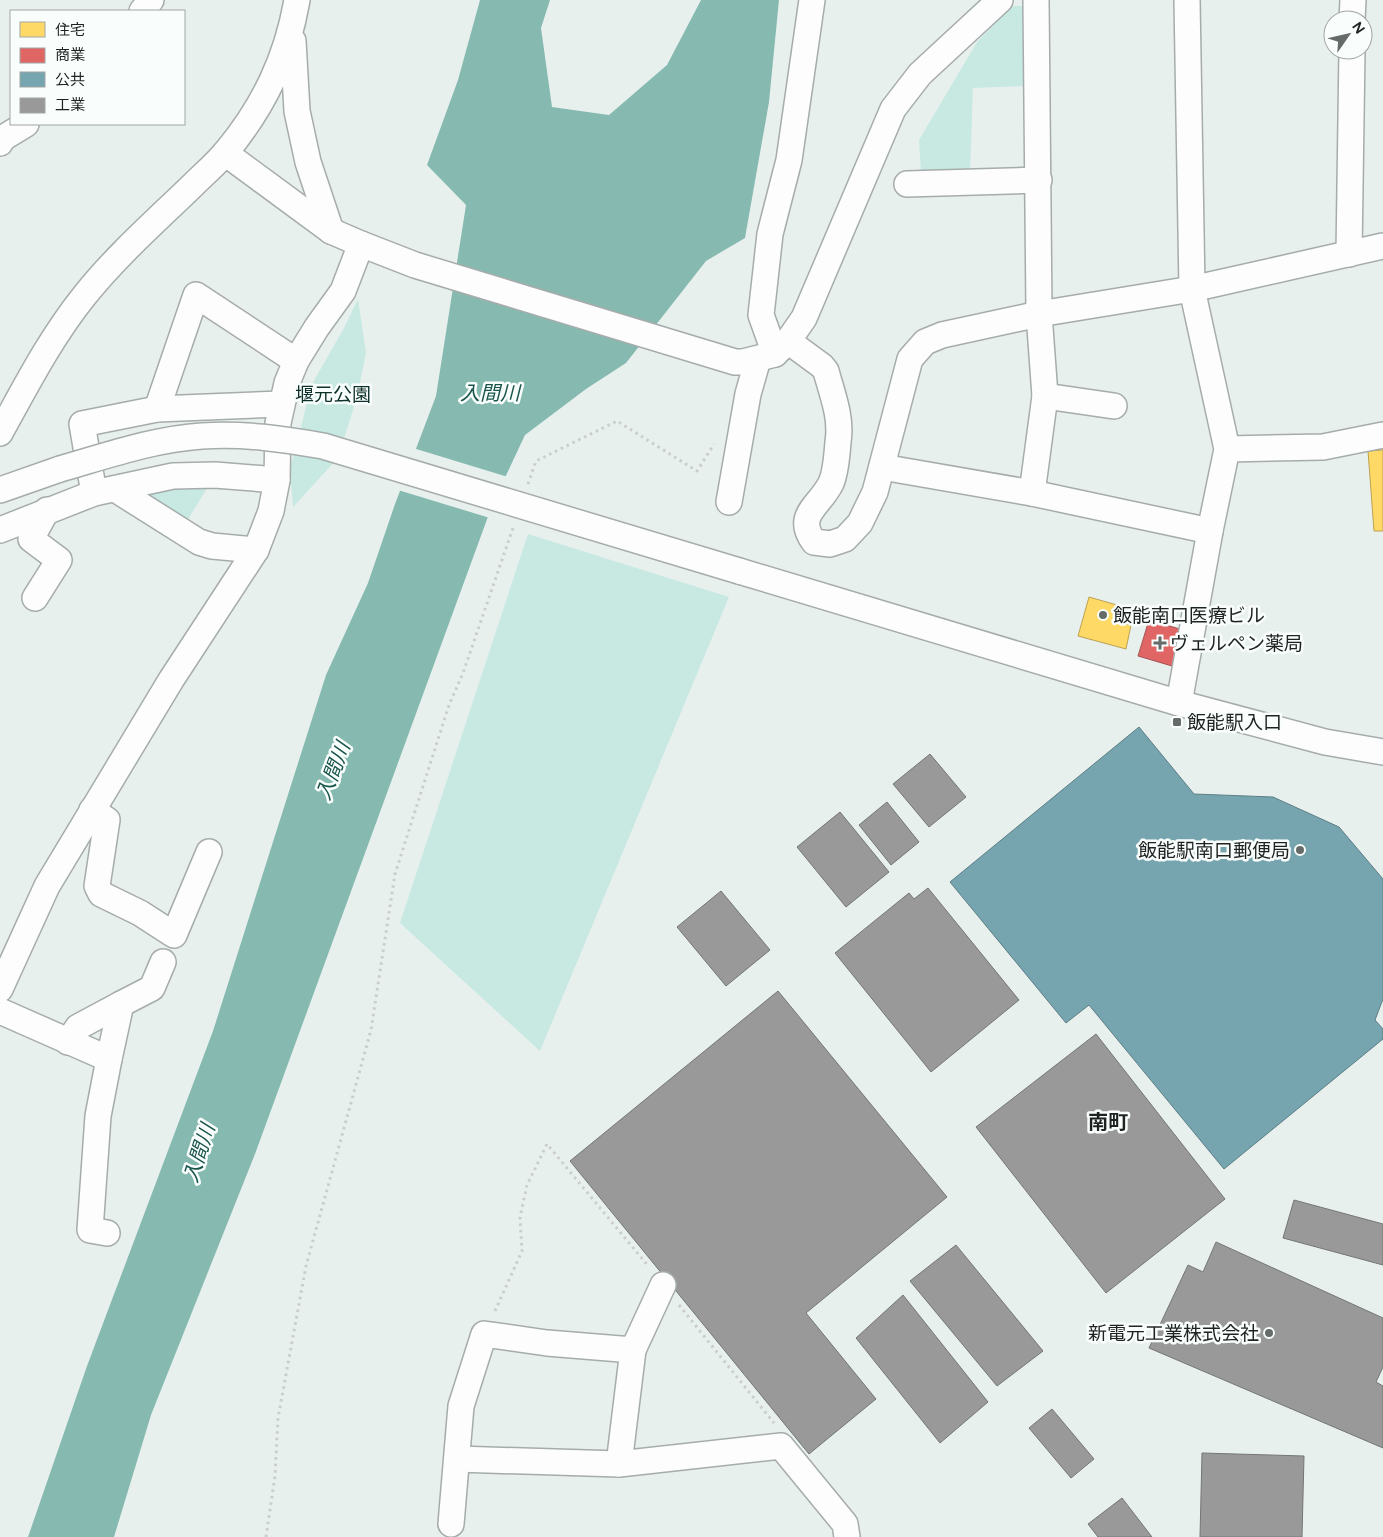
<svg xmlns="http://www.w3.org/2000/svg" width="1383" height="1537" font-family="Figtree,'Noto Sans JP',sans-serif">
  <rect width="100%" height="100%" fill="#e8f0ee"/>
  <g fill="#c7e9e2">
    <polygon points="1012,6 1031,6 1026,86 973,88 970,172 921,174 919,140 977,42"/>
    <polygon points="358,299 366,353 357,397 338,458 293,507 290,469 312,384 344,328"/>
    <polygon points="209,485 187,521 136,491"/>
    <polygon points="528,534 729,597 540,1051 400,923"/>
  </g>
  <polygon fill="#86bab0" points="480,0 550,0 541,28 552,107 609,115 667,65 701,0 779,0 769,102 745,238 706,261 626,363 586,389 525,435 493,503 255,1154 151,1415 114,1537 28,1537 87,1366 213,1031 326,675 368,583 395,504 436,396 466,205 427,165 458,80"/>
  <polygon fill="#e8f0ee" points="413,448 508,477 490,518 398,490"/>
  <g fill="#ffd966" stroke="#bca252">
    <polygon points="1383,450 1383,531 1374,531 1368,451"/>
    <polygon points="1089,597 1124,607 1122,624 1131,625 1126,649 1078,636"/>
  </g>
  <polygon fill="#e06666" stroke="#a65252" points="1149,620 1183,630 1172,666 1138,656"/>
  <polygon fill="#76a5af" stroke="#5c7e85" points="1139,727 1194,794 1273,797 1339,827 1383,879 1383,999 1375,1020 1383,1029 1383,1039 1224,1169 1089,1005 1066,1023 950,882"/>
  <g fill="#999" stroke="#747675">
    <polygon points="930,754 966,797 929,827 893,784"/>
    <polygon points="887,802 919,842 891,865 859,825"/>
    <polygon points="840,812 889,872 846,907 797,847"/>
    <polygon points="928,888 1019,1000 931,1072 835,953 909,893 914,899"/>
    <polygon points="721,891 770,950 726,986 677,927"/>
    <polygon points="778,991 947,1197 806,1313 876,1399 809,1454 570,1161"/>
    <polygon points="1096,1034 1225,1199 1106,1293 976,1127"/>
    <polygon points="1294,1200 1383,1224 1383,1265 1283,1238"/>
    <polygon points="1216,1242 1383,1318 1383,1367 1376,1382 1383,1386 1383,1448 1149,1348 1188,1265 1203,1272"/>
    <polygon points="956,1245 1043,1351 997,1386 910,1281"/>
    <polygon points="903,1295 988,1402 940,1443 856,1338"/>
    <polygon points="1052,1409 1094,1459 1071,1478 1029,1428"/>
    <polygon points="1202,1453 1304,1456 1302,1537 1200,1537"/>
    <polygon points="1122,1498 1152,1537 1098,1537 1088,1524"/>
  </g>
  <g fill="none" stroke-linecap="round" stroke-linejoin="round">
    <g stroke="#a6acab" stroke-width="28">
      <g id="minor">
        <polyline points="142,11 151,0"/>
        <polyline points="1352,20 1353,0"/>
        <polyline points="293,41 297,111 308,162 331,231"/>
        <polyline points="0,143 3,138 26,124"/>
        <polyline points="225,153 331,231 361,244 415,265 735,362 743,362 775,354 788,341 804,318 893,109 920,74 1000,0"/>
        <polyline points="907,184 1039,180"/>
        <polyline points="1349,254 1352,50"/>
        <path d="M788,341L822,366L826,371C832,394 842,417 838,442C837,454 836,472 831,483C820,506 794,515 814,542L830,544L845,539L860,523L875,492L910,359L925,342L942,335L1039,314L1192,289L1383,246"/>
        <polyline points="775,354 761,315 770,234 789,160 812,0"/>
        <polyline points="1045,396 1114,406"/>
        <polyline points="157,409 196,295 296,361"/>
        <path d="M0,433C26,386 51,337 85,295C117,255 157,220 194,184C204,174 216,164 226,152C264,106 287,58 297,0"/>
        <polyline points="1227,449 1323,447 1383,435"/>
        <polyline points="882,467 1032,493 1210,531"/>
        <polyline points="115,489 199,542 212,546 256,550"/>
        <polyline points="0,490 60,469"/>
        <polyline points="94,493 82,424 157,409 281,404"/>
        <polyline points="1032,493 1045,396 1039,314 1036,0"/>
        <polyline points="729,502 748,394 758,359"/>
        <polyline points="0,530 94,493 173,476 215,475 277,480"/>
        <polyline points="739,571 1179,703 1325,742 1383,752"/>
        <polyline points="35,598 59,560 31,539 47,510"/>
        <polyline points="1179,703 1210,531 1227,449 1192,289 1187,0"/>
        <polyline points="92,810 107,820 97,886 101,894 140,913 174,935 209,852"/>
        <polyline points="0,989 47,886 171,680 256,550 271,511 277,480 278,423 287,383 296,361 317,327 343,291 361,244"/>
        <polyline points="0,1011 109,1059 98,1116 90,1230 107,1233"/>
        <polyline points="68,1042 78,1027 121,1004"/>
        <polyline points="109,1059 121,1004 152,988 163,962"/>
        <polyline points="457,1459 619,1464 781,1446 845,1524 847,1537"/>
        <polyline points="619,1464 633,1350"/>
        <polyline points="451,1524 461,1406 484,1334 547,1343 633,1350 663,1285"/>
      </g>
    </g>
    <g stroke="#cacdcc" stroke-width="3" stroke-dasharray="2.5 4" stroke-linecap="butt">
      <polyline points="528,484 536,461 617,421 697,471 714,444"/>
      <polyline points="679,1305 774,1423"/>
      <polyline points="495,1311 522,1251 520,1217 527,1185 547,1144 649,1267"/>
      <polyline points="266,1537 275,1476 278,1418 306,1266 371,1030 395,874 449,705 463,673 513,528"/>
    </g>
    <use href="#minor" stroke="#fcfdfc" stroke-width="25"/>
    <g stroke="#a6acab" stroke-width="28" stroke-linecap="butt">
      <path id="minor-bridge" d="M60,469C106,456 154,439 202,436C243,433 283,439 323,446L739,571"/>
    </g>
    <use href="#minor-bridge" stroke="#fcfdfc" stroke-width="25"/>
  </g>
  <g fill="#656b69" stroke="#f9fefd" stroke-width="2">
    <circle cx="1103" cy="615" r="5"/>
    <path d="M1157.5 635.5h5v5h5v5h-5v5h-5v-5h-5v-5h5z"/>
    <rect x="1172" y="717" width="10" height="10" rx="2.5"/>
    <circle cx="1300" cy="850" r="5"/>
    <circle cx="1269" cy="1333" r="5"/>
  </g>
  <g text-anchor="middle" dominant-baseline="central" stroke-width="5" stroke-linejoin="round" paint-order="stroke">
    <g font-size="19" fill="#0d302a" stroke="#f9fefd">
      <text x="333" y="394">堰元公園</text>
    </g>
    <g font-size="19" fill="#1e2322" stroke="#f9fefd" text-anchor="start">
      <text x="1113" y="615">飯能南口医療ビル</text>
      <text x="1170" y="643">ヴェルペン薬局</text>
      <text x="1187" y="722">飯能駅入口</text>
      <text x="1290" y="850" text-anchor="end">飯能駅南口郵便局</text>
      <text x="1259" y="1333" text-anchor="end">新電元工業株式会社</text>
    </g>
    <g font-size="20" font-style="italic" fill="#19554b" stroke="#f9fefd">
      <text x="490" y="393">入間川</text>
      <text transform="translate(333 771) rotate(-69)">入間川</text>
      <text transform="translate(199 1153) rotate(-72)">入間川</text>
    </g>
    <g font-size="20" font-weight="bold" fill="#1e2322" stroke="#f9fefd">
      <text x="1108" y="1122">南町</text>
    </g>
  </g>
  <rect x="10" y="10" width="175" height="115" fill="#f9fefd" stroke="#a1a6a5"/>
  <rect x="20" y="22" width="25" height="15" fill="#ffd966" stroke="#a1a6a5"/>
  <text x="55" y="35" font-size="15" fill="#1e2322">住宅</text>
  <rect x="20" y="48" width="25" height="15" fill="#e06666" stroke="#a1a6a5"/>
  <text x="55" y="60" font-size="15" fill="#1e2322">商業</text>
  <rect x="20" y="72" width="25" height="15" fill="#76a5af" stroke="#a1a6a5"/>
  <text x="55" y="85" font-size="15" fill="#1e2322">公共</text>
  <rect x="20" y="98" width="25" height="15" fill="#999999" stroke="#a1a6a5"/>
  <text x="55" y="110" font-size="15" fill="#1e2322">工業</text>
  <g transform="translate(1348 35) rotate(56)"><circle r="24" fill="#f9fefd" stroke="#a1a6a5"/>
  <path d="M0-4L9 19L0 12L-9 19Z" fill="#656b69"/>
  <text y="-8" font-size="14" font-weight="bold" text-anchor="middle" fill="#1e2322">N</text>
  </g>
</svg>
